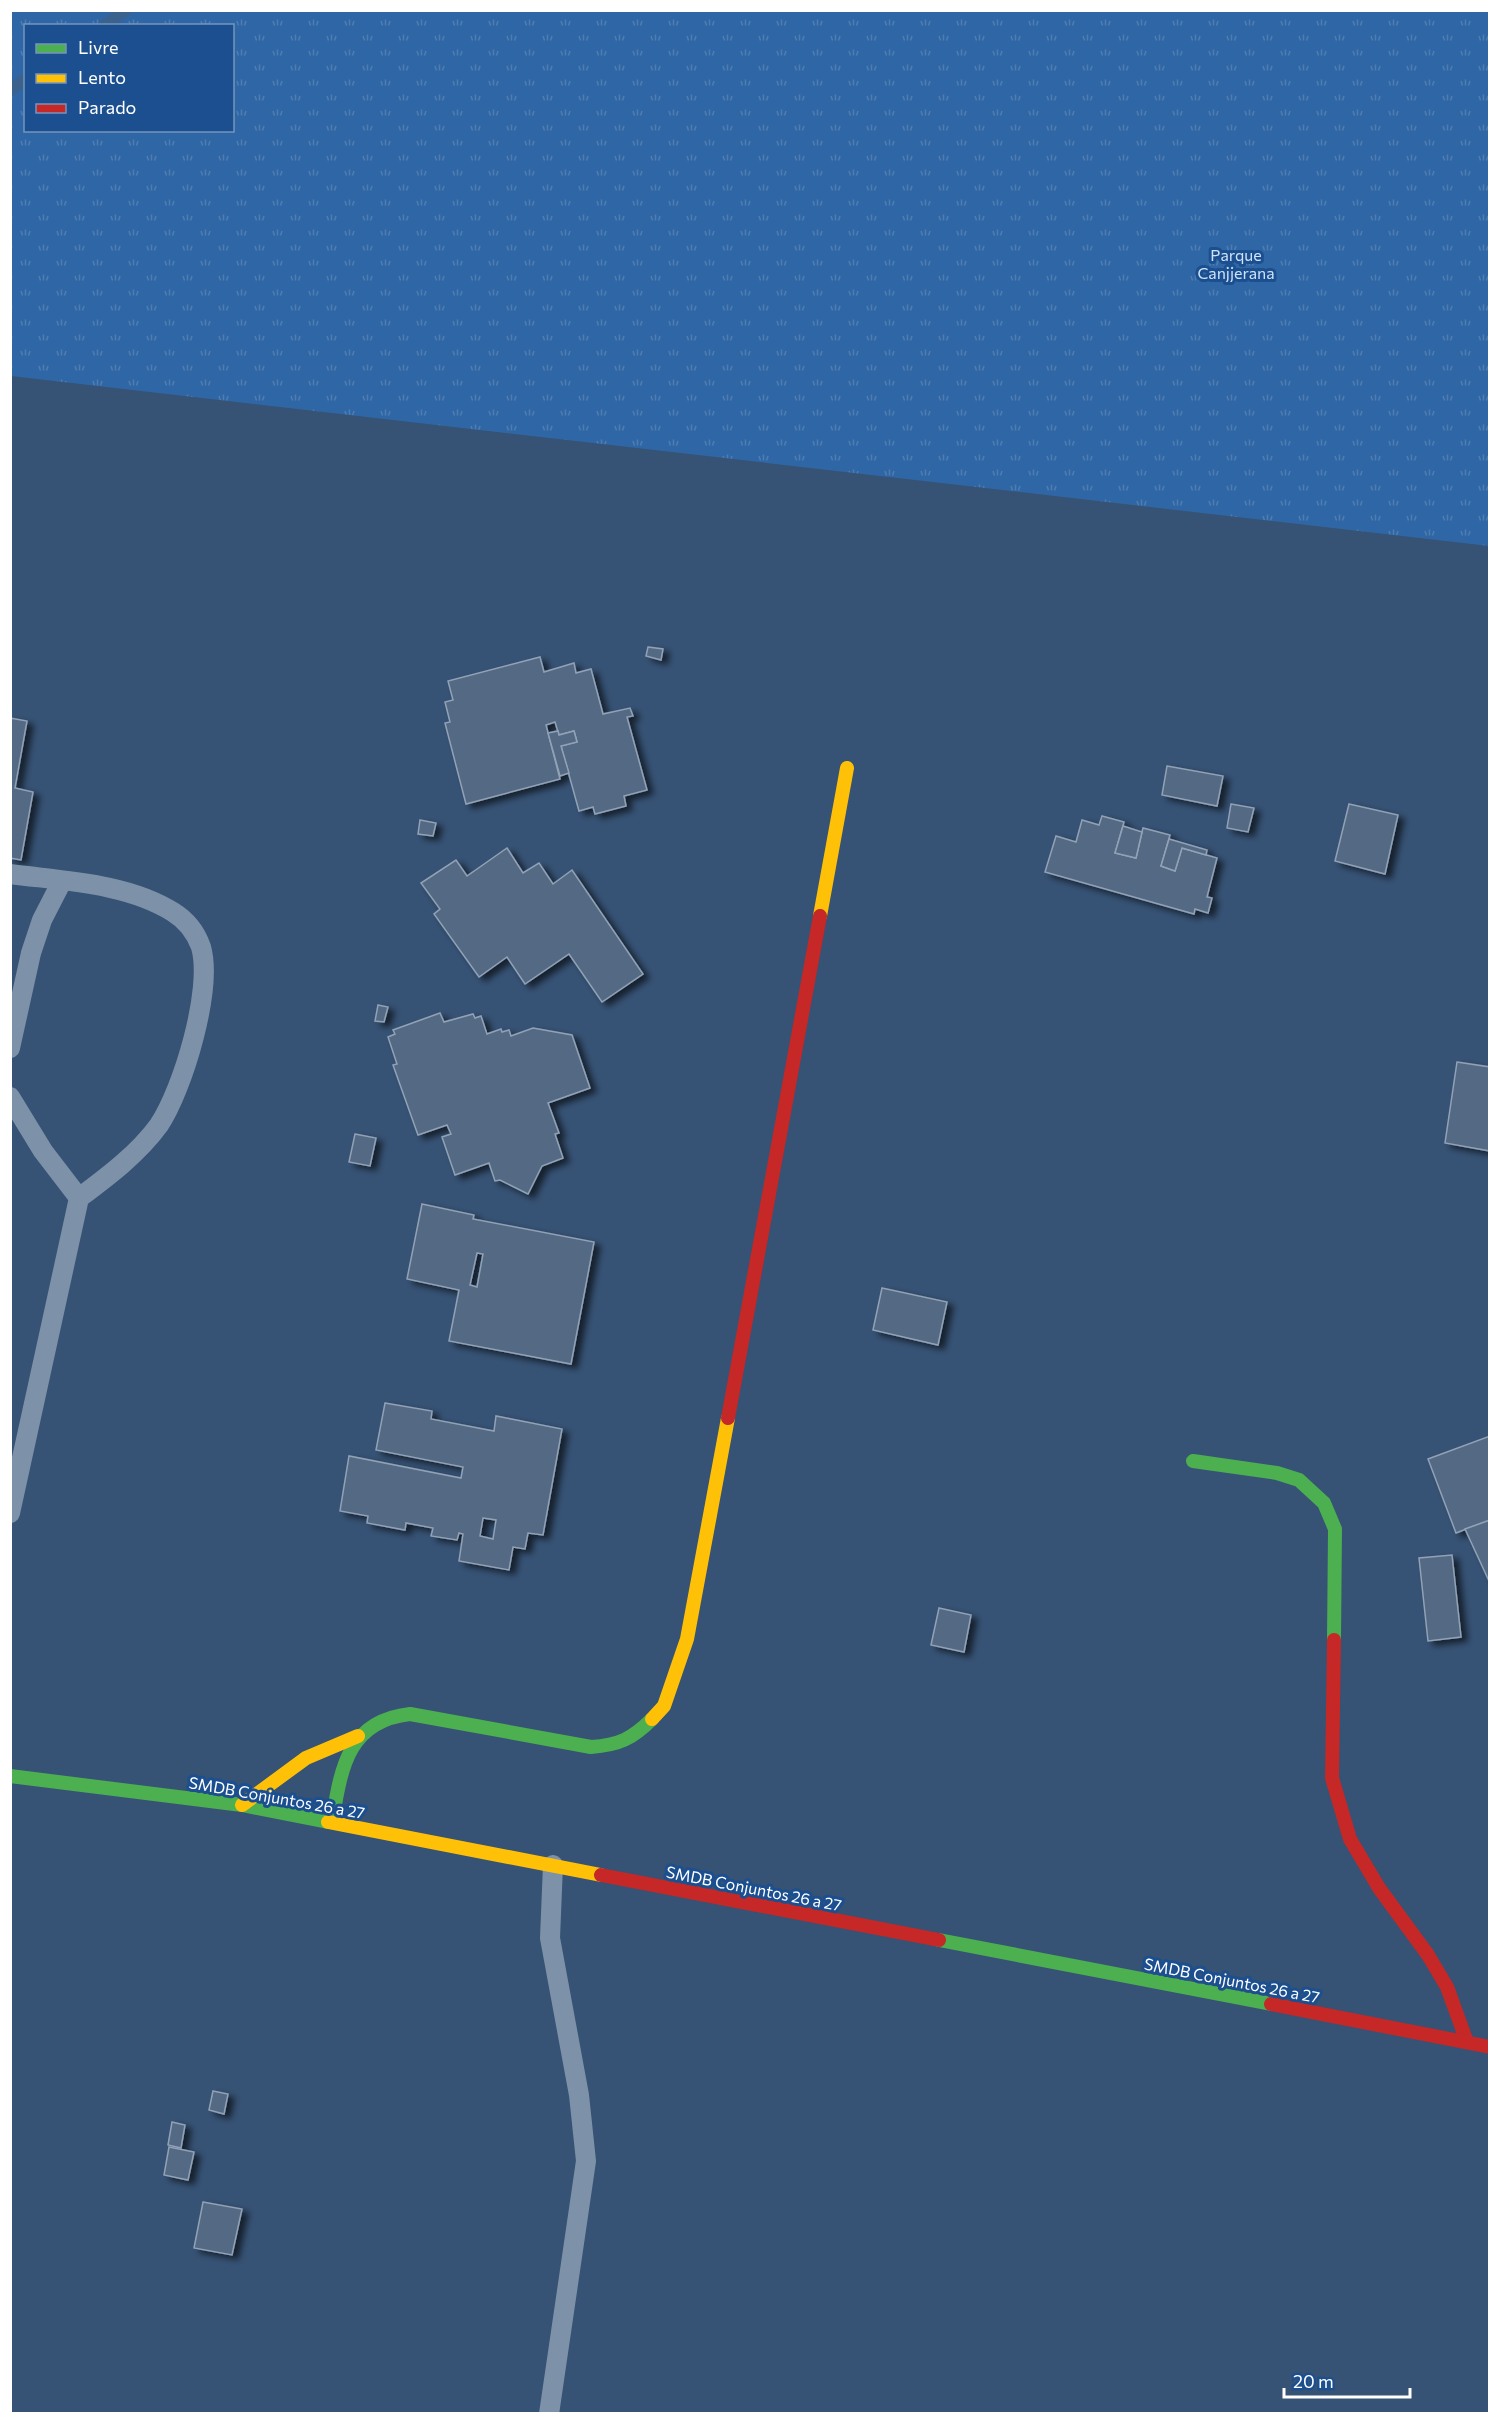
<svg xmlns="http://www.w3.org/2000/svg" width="1500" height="2424" font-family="Commissioner,sans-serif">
  <defs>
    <pattern id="grass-tufts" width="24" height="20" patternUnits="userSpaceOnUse" patternTransform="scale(1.5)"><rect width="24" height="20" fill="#2f66a5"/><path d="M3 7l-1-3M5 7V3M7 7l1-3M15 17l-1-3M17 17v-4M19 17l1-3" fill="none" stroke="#4e7db2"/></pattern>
    <filter id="shadow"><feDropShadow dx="6" dy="4" stdDeviation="3" flood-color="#0009"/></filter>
  </defs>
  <rect width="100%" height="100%" fill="#365274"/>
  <path fill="url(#grass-tufts)" fill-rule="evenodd" d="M11,10L1489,11V546L11,376ZM26,26H232V130H26Z"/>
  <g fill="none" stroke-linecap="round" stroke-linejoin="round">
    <g stroke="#3b618d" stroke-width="12">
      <polyline points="104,26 126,10"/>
      <polyline points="10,90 26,79"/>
    </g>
  </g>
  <g fill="#526984" stroke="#92a2b6" stroke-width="1.5" fill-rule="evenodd" filter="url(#shadow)">
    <polygon points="648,647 663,649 661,660 646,656"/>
    <polygon points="540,657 544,672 574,663 576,673 591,669 603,714 630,708 633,716 627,717 647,790 624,796 626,806 595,814 593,807 579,811 561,746 577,742 574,731 559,735 555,722 546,725 560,779 466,804 445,723 450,722 445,702 453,700 448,681"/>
    <polygon points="10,718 27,721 15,788 33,792 21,860 10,858"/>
    <polygon points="558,731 559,735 574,731 577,742 561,746 569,773 560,776 548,733"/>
    <polygon points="1167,766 1223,776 1217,806 1162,795"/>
    <polygon points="1231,804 1254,808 1248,832 1227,828"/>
    <polygon points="1349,804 1398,815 1385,874 1335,861"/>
    <polygon points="1102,816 1124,822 1115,853 1136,858 1143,828 1170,835 1161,866 1175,871 1182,848 1217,858 1207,897 1212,898 1208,913 1195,909 1194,914 1045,872 1056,836 1076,842 1082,820 1099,825"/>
    <polygon points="420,820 436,823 433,836 418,834"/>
    <polygon points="1123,826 1142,832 1136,858 1115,853"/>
    <polygon points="1169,839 1207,850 1206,855 1182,848 1175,871 1161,866"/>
    <polygon points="507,848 523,873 539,863 553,884 572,870 643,974 602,1002 569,954 525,984 507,957 479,977 434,914 440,909 421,883 456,860 467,876"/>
    <polygon points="378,1005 388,1007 384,1022 375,1021"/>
    <polygon points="440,1013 444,1022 473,1014 475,1018 481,1016 487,1034 501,1029 502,1032 509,1030 511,1036 533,1028 572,1035 590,1088 548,1103 559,1133 555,1134 563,1158 542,1166 528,1194 500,1180 495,1181 489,1163 455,1175 442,1137 451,1134 447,1125 418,1135 393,1065 397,1064 388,1037 395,1034 393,1030"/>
    <polygon points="1457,1062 1490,1067 1490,1151 1445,1143"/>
    <polygon points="355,1134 376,1138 370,1166 349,1162"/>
    <path d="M422,1204L474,1215L473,1219L594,1242L571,1364L449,1341L459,1290L407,1279ZM477,1253L483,1254L477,1287L470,1285Z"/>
    <polygon points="882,1288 947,1302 938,1345 873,1330"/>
    <path d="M385,1403L432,1411L431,1419L494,1431L496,1416L562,1429L543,1535L528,1533L525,1549L513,1547L509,1570L459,1561L463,1534L459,1533L457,1540L431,1536L433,1528L406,1523L405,1530L367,1523L368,1516L340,1511L349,1456L461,1478L463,1467L376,1450ZM483,1518L496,1520L493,1539L480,1536Z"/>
    <polygon points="1490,1436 1490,1520 1456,1533 1428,1459"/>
    <polygon points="1490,1520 1490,1581 1489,1581 1465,1529"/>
    <polygon points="1452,1555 1461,1637 1428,1641 1419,1558"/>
    <polygon points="939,1608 971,1615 964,1652 931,1645"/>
    <polygon points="213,2091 228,2094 224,2114 209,2110"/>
    <polygon points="172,2122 185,2125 181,2148 168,2145"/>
    <polygon points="169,2147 194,2152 188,2180 164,2175"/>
    <polygon points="203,2202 242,2209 232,2255 194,2248"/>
  </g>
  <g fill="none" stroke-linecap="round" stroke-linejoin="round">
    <g stroke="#7d92a8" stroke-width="20">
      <path d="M10,874C63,881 127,883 173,912C186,920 196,933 201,947C213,989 183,1089 159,1125C138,1154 107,1177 79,1198L10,1513"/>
      <polyline points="10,1048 31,953 42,920 62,881"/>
      <polyline points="10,1097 43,1151 79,1198"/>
      <polyline points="549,2414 586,2161 579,2095 550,1938 553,1865"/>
    </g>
    <g stroke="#4caf50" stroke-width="14">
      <polyline points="1193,1461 1277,1473 1299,1480 1324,1503 1335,1529 1334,1640"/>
      <polyline points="10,1776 242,1805 328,1822"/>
      <path d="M332,1822C341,1769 347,1721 410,1714L591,1747C619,1745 632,1739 652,1719"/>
      <polyline points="939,1940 1271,2004"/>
    </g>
    <g stroke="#ffc107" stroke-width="14">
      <polyline points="820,916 847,768"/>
      <polyline points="652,1719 664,1706 687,1639 728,1418"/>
      <polyline points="242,1805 306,1758 358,1736"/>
      <polyline points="328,1822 601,1875"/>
    </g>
    <g stroke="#c62828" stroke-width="14">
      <polyline points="728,1418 820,916"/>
      <polyline points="1334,1640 1332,1778 1350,1839 1379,1888 1428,1955 1447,1987 1467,2042"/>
      <polyline points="601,1875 939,1940"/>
      <polyline points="1271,2004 1490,2047"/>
    </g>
  </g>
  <g text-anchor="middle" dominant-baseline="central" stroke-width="6" stroke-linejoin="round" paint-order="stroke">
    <g font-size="16" fill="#cfe3fa" stroke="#1b4f8f">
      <text x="1236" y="254">Parque<tspan x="1236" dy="18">Canjjerana</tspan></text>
    </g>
    <g font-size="16" fill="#fff" stroke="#1b4f8f">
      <text transform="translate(277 1797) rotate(10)">SMDB Conjuntos 26 a 27</text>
      <text transform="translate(754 1888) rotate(11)">SMDB Conjuntos 26 a 27</text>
      <text transform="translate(1232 1980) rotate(11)">SMDB Conjuntos 26 a 27</text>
    </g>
  </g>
  <rect width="1500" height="2424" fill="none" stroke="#ffffff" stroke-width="24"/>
  <rect x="24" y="24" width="210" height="108" fill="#1b4f8f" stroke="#7695bc" stroke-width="1.5"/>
  <rect x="36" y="44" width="30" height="9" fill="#4caf50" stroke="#7695bc" stroke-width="1.5"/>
  <text x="78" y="54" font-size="18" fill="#ffffff">Livre</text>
  <rect x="36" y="74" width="30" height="9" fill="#ffc107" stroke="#7695bc" stroke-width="1.5"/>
  <text x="78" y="84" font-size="18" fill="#ffffff">Lento</text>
  <rect x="36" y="104" width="30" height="9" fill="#c62828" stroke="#7695bc" stroke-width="1.5"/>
  <text x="78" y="114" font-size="18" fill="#ffffff">Parado</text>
  <path d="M1284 2388v9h126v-9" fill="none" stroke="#ffffff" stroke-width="3"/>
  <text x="1293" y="2388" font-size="18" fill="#ffffff" stroke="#1b4f8f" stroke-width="4.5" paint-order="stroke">20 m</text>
</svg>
